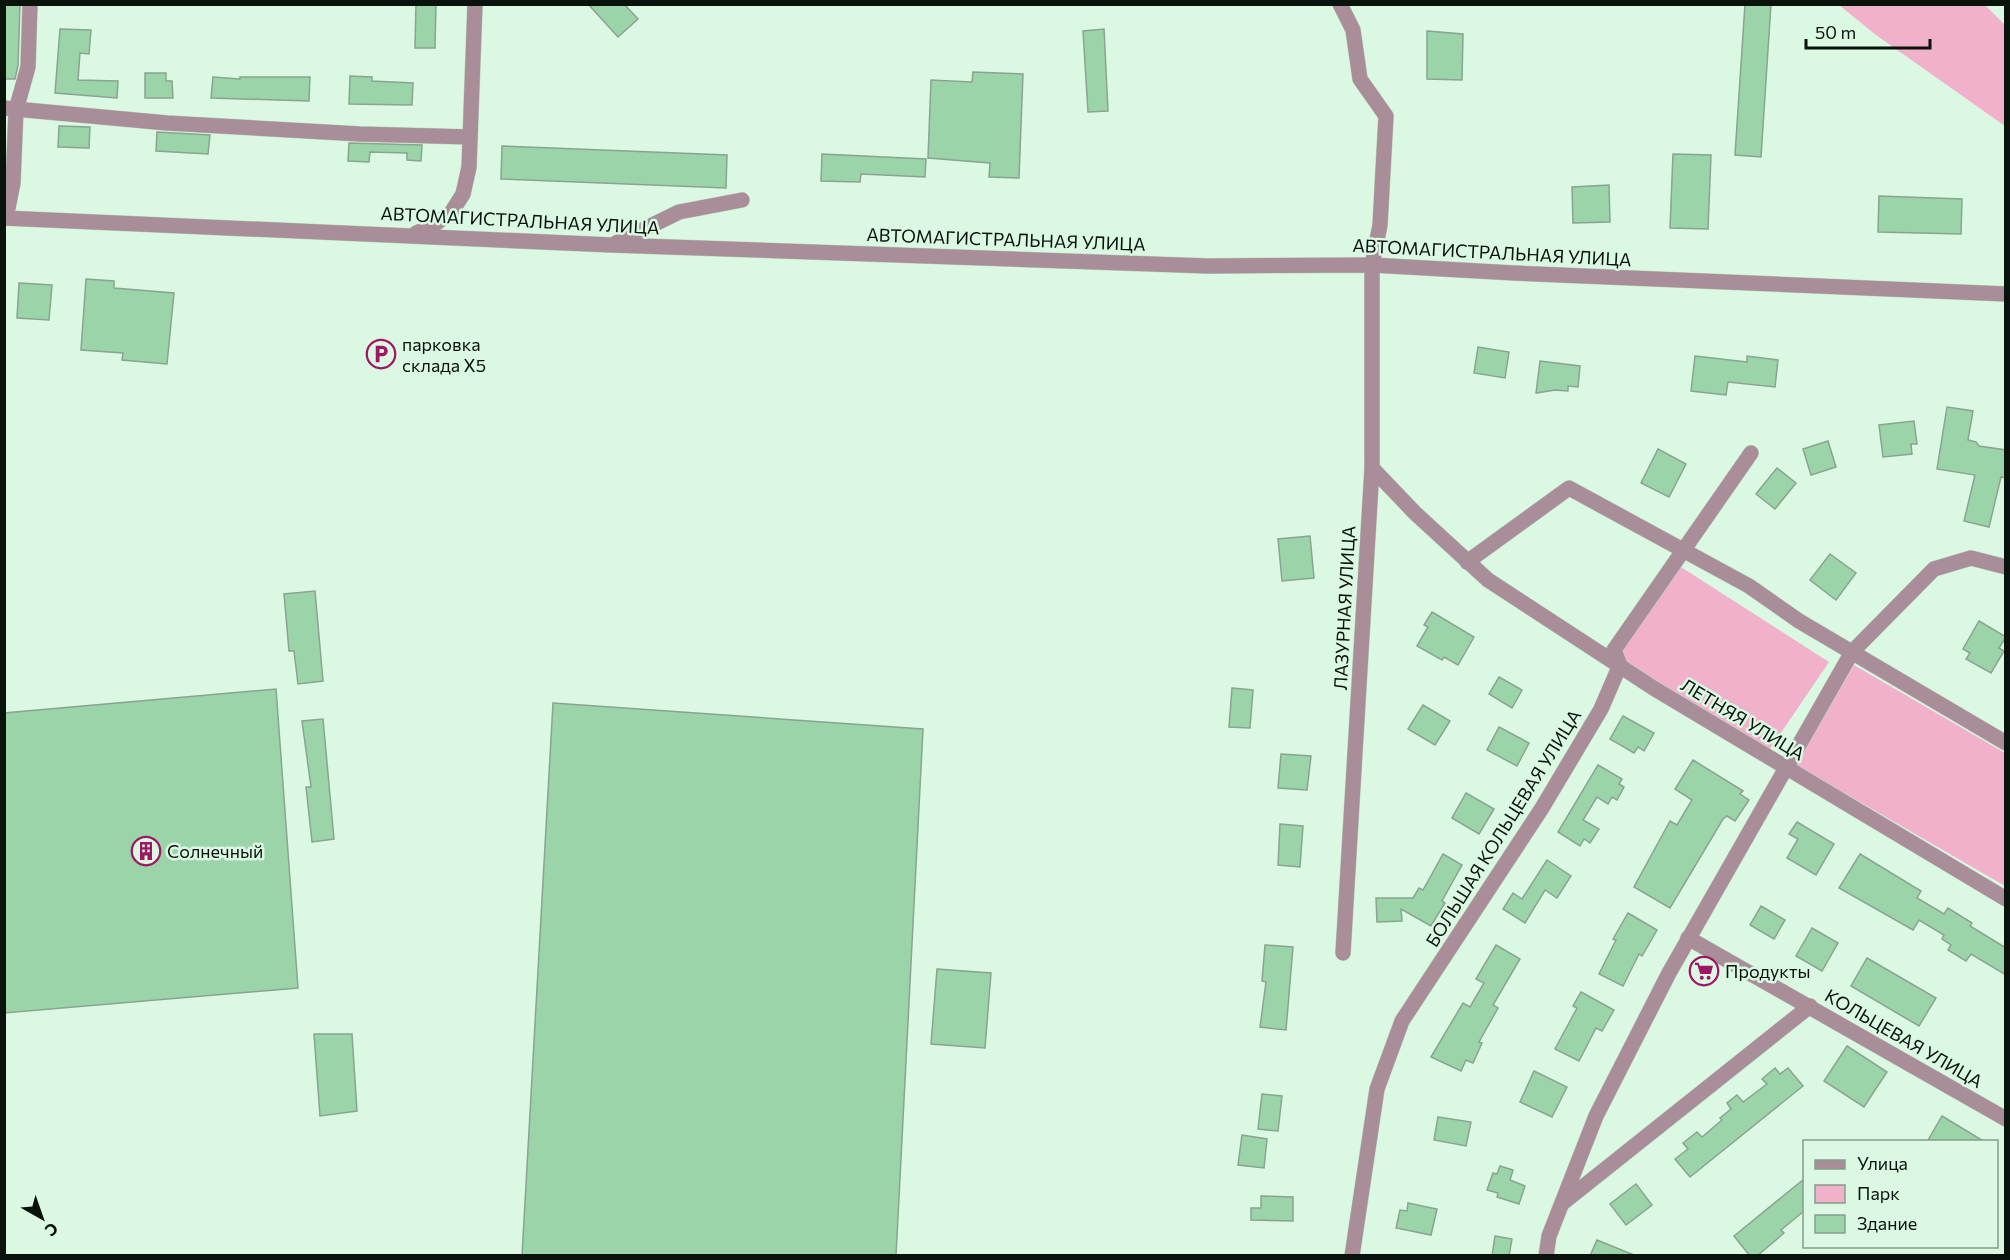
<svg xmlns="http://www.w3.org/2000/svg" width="2010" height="1260" font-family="Commissioner,sans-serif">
  <rect width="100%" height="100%" fill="#dbf8e2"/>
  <g fill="#f1b1cb">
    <polygon points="1839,5 1985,5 2005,25 2005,126 1876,35"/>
    <polygon points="1673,562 1829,662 1770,749 1607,651"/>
    <polygon points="1854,665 2005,753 2005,886 1796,765"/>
  </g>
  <g fill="#9cd4aa" stroke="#89a48f" stroke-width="1.5">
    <polygon points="4,4 20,4 18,66 15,79 4,79"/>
    <polygon points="416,4 436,4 435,48 415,48"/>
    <polygon points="588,4 624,4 638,19 618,37"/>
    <polygon points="1745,4 1771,4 1761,157 1735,155"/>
    <polygon points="60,29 91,30 89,54 80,53 78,80 118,81 117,98 55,93"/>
    <polygon points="1104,29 1108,111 1088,112 1083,31"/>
    <polygon points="1427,31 1463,34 1462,80 1427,79"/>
    <polygon points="973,72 1023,74 1019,178 989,177 990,163 928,158 931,80 972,82"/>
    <polygon points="145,73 166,73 166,81 172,81 173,98 145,98"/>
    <polygon points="350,76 372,77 372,81 413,83 412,105 349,104"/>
    <polygon points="213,77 240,79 240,77 310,77 309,101 211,98"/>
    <polygon points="59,126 90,127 89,148 58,147"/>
    <polygon points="157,132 210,135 208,154 156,151"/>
    <polygon points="349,143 422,145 421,161 407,160 407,153 370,152 369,162 348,161"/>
    <polygon points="502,146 727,155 726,188 501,179"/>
    <polygon points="822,154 926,159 925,177 861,174 860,182 821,181"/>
    <polygon points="1673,154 1711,155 1708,229 1670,228"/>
    <polygon points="1609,185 1610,222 1573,223 1572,187"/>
    <polygon points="1879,196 1962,199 1961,234 1878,232"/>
    <polygon points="86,279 114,281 114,288 174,293 167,364 122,360 123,353 81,350"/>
    <polygon points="19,283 52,285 49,320 17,318"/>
    <polygon points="1478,347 1509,352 1505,378 1474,373"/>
    <polygon points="1695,356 1747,362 1747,356 1778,360 1775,387 1728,382 1726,395 1691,391"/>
    <polygon points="1540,361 1580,366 1578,387 1568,386 1568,391 1555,390 1536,393"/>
    <polygon points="1947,407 1973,411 1968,440 1976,442 1979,446 2006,450 2006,478 2001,477 1989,527 1964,521 1975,475 1937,469"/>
    <polygon points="1914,421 1917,444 1911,444 1912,454 1883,457 1879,425"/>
    <polygon points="1828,441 1836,467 1811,475 1803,449"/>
    <polygon points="1658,449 1686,464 1669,497 1641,483"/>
    <polygon points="1777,468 1796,483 1775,509 1756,494"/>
    <polygon points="1310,536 1314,578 1282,581 1278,539"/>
    <polygon points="1830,554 1856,573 1836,600 1810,580"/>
    <polygon points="315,591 323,681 298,684 294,651 289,651 284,594"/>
    <polygon points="1432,612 1474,637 1458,665 1444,657 1442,660 1417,646 1428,627 1424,625"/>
    <polygon points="1979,621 2006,637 1999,648 2004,651 1991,673 1966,659 1970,653 1963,649"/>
    <polygon points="1499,677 1522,690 1512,708 1489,694"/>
    <polygon points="1232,688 1253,690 1250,728 1229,727"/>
    <polygon points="276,689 298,988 4,1013 4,713"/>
    <polygon points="553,703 923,729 896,1256 522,1256"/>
    <polygon points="1423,705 1450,721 1435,745 1408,729"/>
    <polygon points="1623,716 1654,733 1644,751 1638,747 1634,753 1610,739"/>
    <polygon points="323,719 334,839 312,842 306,787 311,787 302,721"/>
    <polygon points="1499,727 1529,743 1517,766 1487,750"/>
    <polygon points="1281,754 1311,756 1307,790 1278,788"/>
    <polygon points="1693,760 1743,791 1740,794 1749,800 1735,821 1727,816 1723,819 1670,908 1634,887 1670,821 1677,825 1692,800 1675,789"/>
    <polygon points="1598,765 1622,779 1619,784 1624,787 1617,800 1612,797 1608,804 1597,797 1583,820 1599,829 1590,843 1584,839 1580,846 1558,832"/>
    <polygon points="1466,793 1494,809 1479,834 1452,818"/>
    <polygon points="1797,822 1834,844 1816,875 1787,858 1798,839 1789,834"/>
    <polygon points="1280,824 1303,826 1300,867 1278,865"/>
    <polygon points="1443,854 1462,865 1442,901 1445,903 1431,926 1401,909 1402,921 1377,922 1376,898 1413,898 1419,888 1423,890"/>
    <polygon points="1860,854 1921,891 1917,898 1944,914 1948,908 1972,923 1970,926 2006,948 2006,975 1971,954 1966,961 1948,950 1951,945 1942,939 1944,935 1919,920 1913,930 1839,888"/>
    <polygon points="1547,860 1571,876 1557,898 1545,890 1525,923 1503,909 1513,893 1522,899"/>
    <polygon points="1761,906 1785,920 1774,939 1750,925"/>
    <polygon points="1628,913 1657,930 1642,956 1639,954 1623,986 1599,974 1616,940 1613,939"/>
    <polygon points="1812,928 1838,943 1822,971 1796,956"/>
    <polygon points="1265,945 1293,947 1286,1030 1260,1027 1266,982 1262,981"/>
    <polygon points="1496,945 1520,959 1493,1005 1498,1008 1479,1042 1482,1043 1473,1063 1466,1060 1461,1071 1431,1057 1463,1003 1470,1007 1484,983 1476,979"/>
    <polygon points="1699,957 1718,968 1710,981 1692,971"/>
    <polygon points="1867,958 1936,998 1919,1026 1851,986"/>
    <polygon points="937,969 991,973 985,1048 931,1044"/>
    <polygon points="1581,992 1614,1010 1602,1031 1596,1028 1579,1061 1555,1049 1577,1008 1573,1006"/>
    <polygon points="314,1034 352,1034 357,1111 320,1116"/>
    <polygon points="1847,1046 1887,1072 1864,1107 1824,1081"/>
    <polygon points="1775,1068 1780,1074 1788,1068 1803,1086 1690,1177 1675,1159 1688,1149 1683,1143 1697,1132 1702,1137 1722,1120 1720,1118 1731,1109 1727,1103 1737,1095 1743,1102 1767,1084 1762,1079"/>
    <polygon points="1534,1071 1567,1087 1552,1117 1520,1102"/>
    <polygon points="1262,1094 1282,1096 1278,1131 1258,1129"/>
    <polygon points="1942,1116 1985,1142 1927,1142"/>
    <polygon points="1438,1117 1471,1122 1466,1146 1434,1140"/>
    <polygon points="1242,1135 1267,1139 1264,1168 1238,1165"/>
    <polygon points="1500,1166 1513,1170 1510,1180 1525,1186 1519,1204 1497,1197 1498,1193 1487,1190 1493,1173 1497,1174"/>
    <polygon points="1804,1179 1804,1211 1781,1230 1784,1233 1757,1256 1750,1256 1734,1236"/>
    <polygon points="1636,1184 1652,1205 1626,1225 1610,1204"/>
    <polygon points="1261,1196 1293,1197 1293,1221 1251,1220 1251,1208 1261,1208"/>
    <polygon points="1408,1203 1437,1209 1431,1235 1396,1228 1400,1210 1407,1211"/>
    <polygon points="1495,1236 1512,1239 1509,1256 1492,1256"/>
    <polygon points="1597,1240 1634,1255 1634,1256 1590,1256"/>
  </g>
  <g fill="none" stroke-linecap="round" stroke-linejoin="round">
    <g stroke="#b9d3c0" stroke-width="16">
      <g id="minor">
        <polyline points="1340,4 1353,30 1360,79 1386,116 1380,225 1372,265 1372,468 1343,953"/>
        <polyline points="4,108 167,123 360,134 470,137"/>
        <polyline points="4,218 612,245 1208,266 1372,265 1514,273 2006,294"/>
        <polyline points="6,218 13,183 16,110 28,67 30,4"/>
        <polyline points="416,233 432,226 451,213 463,194 469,167 475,4"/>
        <polyline points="616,243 679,212 742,200"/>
        <polyline points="1372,468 1415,513 1488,580 1655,689 2006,899"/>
        <polyline points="1467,562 1569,488 1749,586 1799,621 2006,743"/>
        <polyline points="1688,938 2006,1119"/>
        <polyline points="1564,1202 1810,1006"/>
        <polyline points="1352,1256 1377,1089 1402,1021 1542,808 1601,709 1620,665 1614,650 1751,453"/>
        <polyline points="1546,1256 1549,1236 1596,1116 1669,973 1852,652 1934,569 1971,558 2006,567"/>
      </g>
    </g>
    <use href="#minor" stroke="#a98d98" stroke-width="15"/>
  </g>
  <defs>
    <g id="parking-ring" transform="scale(1.5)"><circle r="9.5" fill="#dbf8e2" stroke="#9e1664" stroke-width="1.5"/><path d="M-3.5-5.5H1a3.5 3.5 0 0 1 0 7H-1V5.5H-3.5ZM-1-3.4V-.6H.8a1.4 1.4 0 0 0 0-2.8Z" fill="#9e1664"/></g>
    <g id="building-ring" transform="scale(1.5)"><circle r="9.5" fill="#dbf8e2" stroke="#9e1664" stroke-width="1.5"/><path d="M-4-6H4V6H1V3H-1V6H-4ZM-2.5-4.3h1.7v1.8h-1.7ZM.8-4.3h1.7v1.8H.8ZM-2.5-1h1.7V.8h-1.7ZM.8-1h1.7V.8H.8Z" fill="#9e1664"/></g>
    <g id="supermarket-ring" transform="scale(1.5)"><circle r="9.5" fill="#dbf8e2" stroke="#9e1664" stroke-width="1.5"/><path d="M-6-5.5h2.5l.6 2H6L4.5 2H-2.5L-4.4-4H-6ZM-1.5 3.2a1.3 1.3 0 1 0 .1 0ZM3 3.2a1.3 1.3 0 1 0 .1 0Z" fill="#9e1664"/></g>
  </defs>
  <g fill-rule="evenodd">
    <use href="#parking-ring" x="381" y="354"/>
    <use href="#building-ring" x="146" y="851"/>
    <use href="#supermarket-ring" x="1704" y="971"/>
  </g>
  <g text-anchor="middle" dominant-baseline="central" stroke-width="5" stroke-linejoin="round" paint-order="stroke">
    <g font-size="18" fill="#09130c" stroke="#dbf8e2">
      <text transform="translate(520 220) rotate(3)">АВТОМАГИСТРАЛЬНАЯ УЛИЦА</text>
      <text transform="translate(1006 239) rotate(2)">АВТОМАГИСТРАЛЬНАЯ УЛИЦА</text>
      <text transform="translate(1492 252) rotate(3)">АВТОМАГИСТРАЛЬНАЯ УЛИЦА</text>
      <text transform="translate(1344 608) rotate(-87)">ЛАЗУРНАЯ УЛИЦА</text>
      <text transform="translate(1743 719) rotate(31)">ЛЕТНЯЯ УЛИЦА</text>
      <text transform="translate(1503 828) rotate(-58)">БОЛЬШАЯ КОЛЬЦЕВАЯ УЛИЦА</text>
      <text transform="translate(1904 1038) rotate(30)">КОЛЬЦЕВАЯ УЛИЦА</text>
    </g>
    <g font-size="18" fill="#09130c" stroke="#dbf8e2" text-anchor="start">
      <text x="402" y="344">парковка<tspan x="402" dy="21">склада X5</tspan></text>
      <text x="167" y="851">Солнечный</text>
      <text x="1725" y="971">Продукты</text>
    </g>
  </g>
  <rect width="2010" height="1260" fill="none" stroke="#09130c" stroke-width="12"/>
  <rect x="1803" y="1140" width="195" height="108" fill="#dbf8e2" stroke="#879c8c" stroke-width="1.5"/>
  <rect x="1815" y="1160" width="30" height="9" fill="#a98d98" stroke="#879c8c" stroke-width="1.5"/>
  <text x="1857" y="1170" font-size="18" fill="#09130c">Улица</text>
  <rect x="1815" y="1185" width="30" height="18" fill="#f1b1cb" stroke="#879c8c" stroke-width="1.5"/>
  <text x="1857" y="1200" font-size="18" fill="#09130c">Парк</text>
  <rect x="1815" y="1215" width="30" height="18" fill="#9cd4aa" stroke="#879c8c" stroke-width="1.5"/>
  <text x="1857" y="1230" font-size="18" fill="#09130c">Здание</text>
  <g transform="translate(42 1218) rotate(140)" stroke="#dbf8e2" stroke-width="4.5" paint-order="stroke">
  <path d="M0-4.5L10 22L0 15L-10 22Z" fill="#09130c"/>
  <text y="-9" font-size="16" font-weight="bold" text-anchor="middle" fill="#09130c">С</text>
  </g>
  <path d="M1806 39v9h124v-9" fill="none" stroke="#09130c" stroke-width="3"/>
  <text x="1815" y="39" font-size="18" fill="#09130c" stroke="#dbf8e2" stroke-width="4.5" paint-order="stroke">50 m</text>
</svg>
